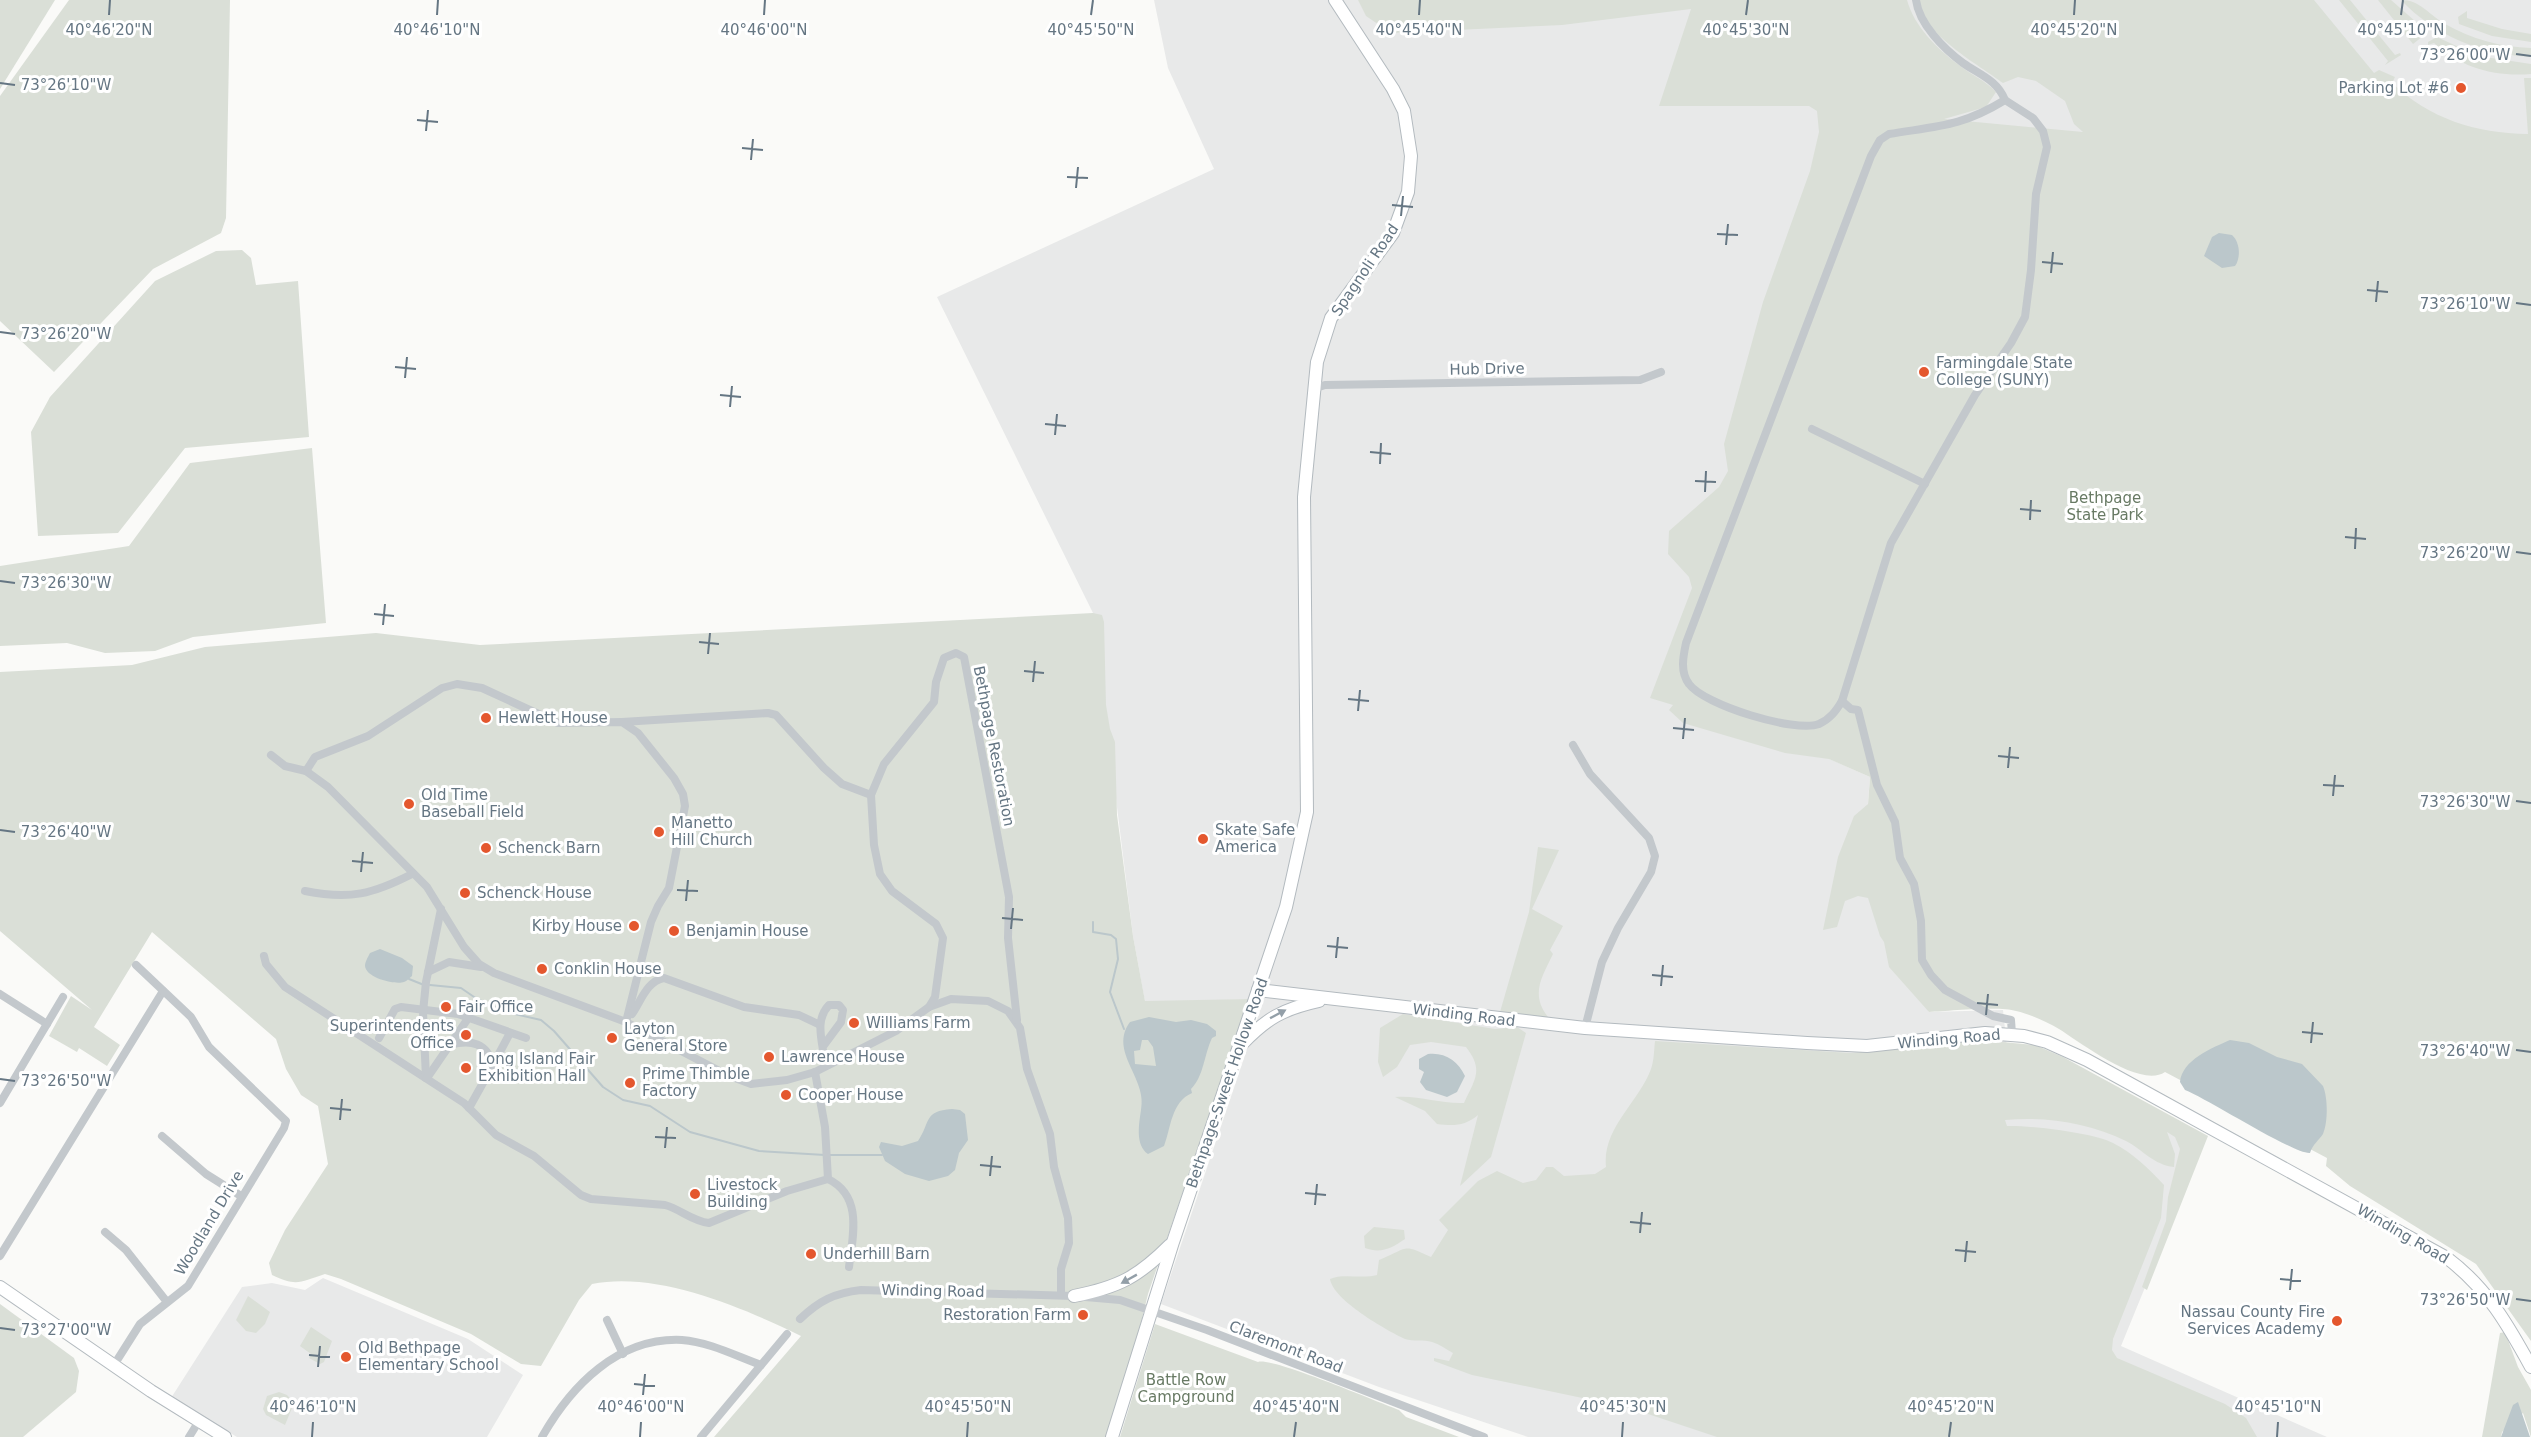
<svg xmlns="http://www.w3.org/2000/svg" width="2531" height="1437" font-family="'DejaVu Sans',sans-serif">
  <rect width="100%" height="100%" fill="#fafaf8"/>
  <g fill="#e8e9e9">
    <polygon points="1154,0 2531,0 2531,453 1823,756 1870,777 1863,866 1929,1012 2003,1010 2007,1048 2207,1136 2121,1346 2327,1437 1528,1437 1379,1387 1161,1304 1264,999 1145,1002 1133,936 1093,613 937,297 1214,169 1168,68"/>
    <polygon points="323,1278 468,1339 523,1375 487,1437 237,1437 171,1398 242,1287 272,1283 305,1290"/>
  </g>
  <g fill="#dadfd7">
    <polygon points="0,0 55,0 0,89"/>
    <polygon points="69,0 230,0 226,218 221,233 153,269 54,372 0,321 0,96"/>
    <path d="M1358,0H1907C1914,26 1937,49 1959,65C1971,75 1985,80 1996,92L1986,107L1944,119L2083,132L2074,124L2065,101L2036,81L2018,77L2003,83C1981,66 1918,32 1920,0H2314L2374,73L2379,70L2395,77L2392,83C2430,119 2475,133 2528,134L2524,78H2531V1341L2476,1264L2350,1186L2326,1166L2327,1158L2165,1072C2140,1089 2080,1042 2059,1029C2047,1022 2030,1014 2016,1011C2000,1006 1949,1011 1929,1012L1889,967L1884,942L1880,936L1868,898L1858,896L1845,901L1837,927L1823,930L1838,857L1854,816L1868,804L1870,777L1829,759L1785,753L1683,723L1669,710L1673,705L1650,698L1692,588L1689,577L1668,554L1669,531L1719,487L1728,471L1724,444L1763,302L1810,171L1819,132L1817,111L1809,106H1659L1691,9L1562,25L1391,33L1366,16Z"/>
    <polygon points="2339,0 2350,0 2395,55 2400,53 2401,55 2385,65 2388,61"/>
    <polygon points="2378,0 2391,0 2424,29 2423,36 2413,44"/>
    <path d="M2401,0C2420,0 2428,14 2445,24C2472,39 2500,47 2531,48V57C2481,54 2435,36 2401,0Z"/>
    <polygon points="2467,11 2467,18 2502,29 2531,34 2531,42 2492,36 2459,24 2458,17"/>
    <path d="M2437,37L2478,56L2531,64V74C2495,77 2461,68 2434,43L2428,45V42Z"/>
    <polygon points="242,250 251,258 256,285 298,281 309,437 185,448 118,533 38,536 31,432 50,397 155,281 216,251"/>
    <polygon points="312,448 326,623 193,637 155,651 105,653 67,643 0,646 0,566 129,546 190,463"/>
    <path d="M1093,613L1102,615L1104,622L1106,705L1110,729L1115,742L1117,815L1133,936L1145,1001L1249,999L1148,1294L1113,1437H714L801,1336C743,1308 659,1271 592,1284L579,1300L541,1366L521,1364L471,1334L341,1279L325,1274C300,1282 297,1287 272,1275L269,1263L285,1230L328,1164L318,1106L301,1095L286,1069L276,1039L152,932L94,1027L120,1045L107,1066L79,1048L77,1052L49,1036L71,996L92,1010L0,931V672L132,665L205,647L376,633L480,645Z"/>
    <path d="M1538,847L1559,850L1532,909L1563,926L1550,950L1553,954C1542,977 1530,994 1548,1017L1542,1019L1500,1012L1529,912Z"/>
    <path d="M1403,1014L1495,1029L1517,1027L1526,1033L1491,1157L1460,1186L1478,1115C1465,1126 1454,1126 1437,1124L1425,1111L1395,1097C1419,1095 1440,1104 1464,1103C1475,1079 1484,1070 1466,1047L1431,1042L1410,1045L1397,1067L1383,1077L1378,1062L1380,1028Z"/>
    <path d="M1981,1040L2035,1045L2063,1057L2208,1136L2147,1290L2142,1287L2166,1221L2168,1197L2180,1149L2175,1137L2167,1132L2175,1154L2174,1167C2154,1165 2143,1150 2126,1141C2089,1123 2045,1116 2005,1120L2007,1126C2028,1125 2095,1133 2113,1143C2133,1153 2149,1169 2164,1185L2161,1218L2113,1339L2112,1350L2117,1358L2225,1404L2246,1418L2257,1437H1717L1630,1408L1472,1375L1434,1361V1358L1449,1361L1453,1353C1446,1349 1439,1344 1432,1342C1424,1339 1413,1342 1405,1339C1386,1330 1333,1300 1330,1279C1342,1273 1362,1279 1377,1275L1379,1260C1409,1248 1401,1243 1431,1257L1448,1230L1439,1220L1478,1181L1497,1171L1523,1183L1536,1180L1546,1167H1553L1564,1176L1595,1174L1606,1167C1602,1128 1639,1102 1651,1069C1654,1061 1654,1050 1655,1041L1851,1053Z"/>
    <path d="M1374,1227L1404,1230L1405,1239C1392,1248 1381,1254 1365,1248L1364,1236Z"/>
    <polygon points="248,1296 270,1312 265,1324 256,1333 246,1331 236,1320"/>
    <polygon points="0,1304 74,1358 79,1371 76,1392 23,1437 0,1437"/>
    <path d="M1155,1324L1258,1362C1272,1357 1377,1402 1399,1410L1406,1417L1459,1437H1120Z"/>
    <polygon points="311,1327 332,1341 324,1362 320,1364 309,1358 311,1354 300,1346"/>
    <polygon points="2505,1332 2518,1367 2531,1390 2531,1437 2523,1413 2502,1432 2501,1437 2482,1437 2500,1333"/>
    <polygon points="279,1392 287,1395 294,1403 285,1425 266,1415 263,1409 267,1396"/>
  </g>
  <g fill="#bbc7cb" fill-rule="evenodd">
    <path d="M2219,233L2232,235C2240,242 2241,258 2235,266L2222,268L2204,256L2212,237Z"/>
    <path d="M380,949L402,958L413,966L412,976C409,978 407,981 404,982C395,985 366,978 365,966C365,962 368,957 370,953Z"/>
    <path d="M1149,1017L1176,1022L1191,1020L1207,1024L1216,1031V1036L1212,1038C1204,1055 1204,1076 1191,1089L1192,1093C1171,1102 1171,1128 1164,1146L1148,1154C1135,1145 1139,1124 1141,1110C1148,1078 1108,1052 1130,1022ZM1142,1040H1148L1153,1047L1156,1066L1135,1064L1134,1051L1140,1050Z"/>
    <path d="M2230,1040L2249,1043L2277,1057L2302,1064L2323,1086C2328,1098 2328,1122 2323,1134C2319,1140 2313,1144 2310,1153C2295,1155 2208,1099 2185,1090L2180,1082C2182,1060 2212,1048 2230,1040Z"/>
    <path d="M1428,1054C1445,1052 1458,1061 1465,1076L1457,1092L1447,1097L1426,1090L1420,1082L1424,1072L1419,1069V1059Z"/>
    <path d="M952,1109L960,1110L965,1114L968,1140L959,1153L955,1170L948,1176L929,1181L905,1174L885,1161L879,1147L881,1142L902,1146L918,1141C931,1122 923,1111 952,1109Z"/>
    <polygon points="2518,1402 2530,1437 2501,1437 2513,1405"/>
  </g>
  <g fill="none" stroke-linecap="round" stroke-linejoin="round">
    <g stroke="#bbc7cb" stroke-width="2">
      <polyline points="1093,922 1093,932 1111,935 1116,939 1118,959 1110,992 1124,1029"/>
      <polyline points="409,979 424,985"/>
      <polyline points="430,985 461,988 477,999 506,1012 541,1020 554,1031 603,1087 623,1100 650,1106 690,1132 759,1151 825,1155"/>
      <polyline points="830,1155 882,1155"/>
    </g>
    <g stroke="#b3babf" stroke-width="14">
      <g id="secondary">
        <path d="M1258,990L1585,1028L1807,1043L1867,1046L1985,1033L2024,1036L2047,1042L2087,1060L2447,1258C2487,1288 2508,1325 2531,1367"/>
        <path d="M1242,1044C1267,1018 1283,1009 1319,1001"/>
        <polyline points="0,1287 151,1391 225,1437"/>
        <path d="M1074,1296C1119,1287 1138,1277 1170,1245"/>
        <polyline points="1112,1437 1173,1242 1286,907 1307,812 1304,497 1317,362 1331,318 1393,233 1408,192 1411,156 1404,111 1393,89 1335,0"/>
      </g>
    </g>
    <g stroke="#c3c8cc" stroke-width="8">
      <path d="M1916,0C1919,24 1944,49 1963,63C1980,75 1997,80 2005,100"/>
      <path d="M2005,100L2033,118L2043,131L2047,147L2036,194L2031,270L2025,317L2011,343L1975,395L1891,543L1842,701C1836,711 1830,719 1819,724C1795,733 1704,705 1689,684C1680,672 1683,657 1686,643L1871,156L1880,140L1889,134C1937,126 1961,127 2005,100Z"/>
      <polyline points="1313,389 1325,385 1640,380 1661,372"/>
      <polyline points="1812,429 1925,484"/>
      <polyline points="1842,701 1851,709 1858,710 1877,785 1895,822 1900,858 1914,884 1921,921 1922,960 1931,975 1945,990 1993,1016 2011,1020 2012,1034"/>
      <polyline points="622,722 768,713 776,715 824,768 842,784 871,795"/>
      <polyline points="1573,745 1590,774 1649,838 1655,856 1651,872 1618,928 1602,962 1585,1028"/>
      <polyline points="271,755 285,766 306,771 328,787 427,887 464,947 479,964 494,973 626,1022 727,1075 751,1084 787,1080 815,1072 896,1031 929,1007 951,999 988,1001 1008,1011 1020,1028 1027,1069 1050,1134 1054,1167 1068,1218 1069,1243 1061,1269 1061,1295"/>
      <polyline points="306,771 315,757 368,736 442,688 457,684 482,688 558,723 622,722 638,733 674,778 683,794 685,806 669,888 658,906 651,922 626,1022"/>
      <path d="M305,891C350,900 373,894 412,874"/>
      <path d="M264,956L266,964L285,987L464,1103L496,1135L534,1156L581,1195L591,1199L665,1205C680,1209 692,1221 709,1223L787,1191L828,1179"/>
      <polyline points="428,972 449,962 481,967"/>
      <polyline points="0,994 47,1024"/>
      <polyline points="929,1007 935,997 943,938 936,924 892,891 880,874 874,845 871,795 884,764 934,702 936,682 944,658 956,653 964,657 1009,897 1008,938 1017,1020"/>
      <path d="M632,1014C641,1001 647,981 664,978L744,1007L799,1015L818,1024"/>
      <polyline points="379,1038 395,1009 401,1007 458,1014 526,1038"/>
      <path d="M450,1045C471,1039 487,1043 493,1065L469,1108"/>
      <path d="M824,1045L841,1022L843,1010L839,1005H829C813,1022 824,1044 825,1066"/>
      <polyline points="493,1065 510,1033"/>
      <path d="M815,1072L825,1127L828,1179C863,1196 853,1235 849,1267"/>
      <polyline points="426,1078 423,1012 426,982 441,909"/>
      <polyline points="427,1078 469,1017"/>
      <polyline points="0,1103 63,997"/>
      <polyline points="162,1136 206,1174 241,1196"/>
      <polyline points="105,1232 126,1250 167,1302"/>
      <polyline points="0,1256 163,991"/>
      <path d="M800,1319C819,1301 834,1293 861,1290L1074,1296L1120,1300L1207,1330L1484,1437"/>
      <polyline points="607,1320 623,1354"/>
      <polyline points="114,1365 140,1324 188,1286 284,1128 286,1121 209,1047 191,1017 136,965"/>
      <polyline points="189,1437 199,1421"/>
      <path d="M542,1437C571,1386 618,1337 682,1340C709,1342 736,1356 761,1365"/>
      <polyline points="701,1437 787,1334"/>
    </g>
    <use href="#secondary" stroke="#fff" stroke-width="12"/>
  </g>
  <defs><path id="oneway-solid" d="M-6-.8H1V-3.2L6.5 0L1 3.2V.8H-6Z" transform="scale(1.5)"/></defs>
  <g fill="#939fa8">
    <use href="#oneway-solid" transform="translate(1278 1014) rotate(-28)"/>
    <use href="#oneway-solid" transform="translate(1129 1279) rotate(151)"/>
  </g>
  <path fill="none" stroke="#657683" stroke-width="2" d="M109,15L110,0M437,15L438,0M764,15L765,0M1091,15L1093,0M1419,15L1420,0M1746,15L1748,0M2074,15L2075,0M2401,15L2403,0M2516,54L2531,56M0,83L15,85M417,120L438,122M426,131L428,110M742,148L763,150M751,160L753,139M1067,177L1088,178M1076,188L1078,167M1392,205L1413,207M1401,216L1403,196M1717,234L1738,235M1726,245L1728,224M2042,262L2063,264M2051,273L2053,252M2367,290L2388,292M2376,302L2378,281M2516,303L2531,305M0,332L15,334M395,367L416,369M405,378L407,357M720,395L741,397M730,407L732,386M1045,424L1066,426M1055,435L1057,414M1370,452L1391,454M1380,464L1381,443M1695,481L1716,482M1705,492L1706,471M2020,509L2041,511M2030,520L2031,500M2345,537L2366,539M2355,549L2356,528M2516,552L2531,554M0,581L15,583M374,614L394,616M383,625L385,604M699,642L719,644M708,654L710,633M1024,671L1044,673M1033,682L1035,661M1348,699L1369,701M1358,711L1360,690M1673,728L1694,730M1683,739L1685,718M1998,756L2019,758M2008,768L2010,747M2323,785L2344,786M2333,796L2335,775M2516,801L2531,803M0,830L15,832M352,861L373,863M361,872L363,852M677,890L698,891M686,901L688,880M1002,918L1023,920M1011,929L1013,908M1327,946L1348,948M1336,958L1338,937M1652,975L1673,977M1661,986L1663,965M1977,1003L1998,1005M1986,1015L1988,994M2302,1032L2323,1034M2311,1043L2313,1022M2516,1050L2531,1052M0,1079L15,1081M330,1108L351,1110M340,1120L342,1099M655,1137L676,1138M665,1148L667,1127M980,1165L1001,1167M990,1176L992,1156M1305,1193L1326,1195M1315,1205L1317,1184M1630,1222L1651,1224M1640,1233L1642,1212M1955,1250L1976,1252M1965,1262L1967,1241M2280,1279L2301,1281M2290,1290L2292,1269M2516,1299L2531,1301M0,1328L15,1330M309,1355L330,1357M318,1367L320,1346M634,1384L655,1386M643,1395L645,1374M312,1437L313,1422M640,1437L641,1422M967,1437L968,1422M1294,1437L1296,1422M1622,1437L1623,1422M1949,1437L1951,1422M2277,1437L2278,1422"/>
  <g fill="#e4572e" stroke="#fff" stroke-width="2">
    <circle cx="2461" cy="88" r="6"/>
    <circle cx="1924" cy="372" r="6"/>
    <circle cx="486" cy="718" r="6"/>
    <circle cx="409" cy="804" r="6"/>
    <circle cx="659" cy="832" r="6"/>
    <circle cx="1203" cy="839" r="6"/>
    <circle cx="486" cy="848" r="6"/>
    <circle cx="465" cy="893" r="6"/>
    <circle cx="634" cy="926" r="6"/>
    <circle cx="674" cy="931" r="6"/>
    <circle cx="542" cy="969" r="6"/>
    <circle cx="446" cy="1007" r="6"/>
    <circle cx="854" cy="1023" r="6"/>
    <circle cx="466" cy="1035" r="6"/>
    <circle cx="612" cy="1038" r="6"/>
    <circle cx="769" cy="1057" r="6"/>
    <circle cx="466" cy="1068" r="6"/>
    <circle cx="630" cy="1083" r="6"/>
    <circle cx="786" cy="1095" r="6"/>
    <circle cx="695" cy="1194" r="6"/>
    <circle cx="811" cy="1254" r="6"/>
    <circle cx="1083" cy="1315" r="6"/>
    <circle cx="2337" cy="1321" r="6"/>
    <circle cx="346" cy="1357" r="6"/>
  </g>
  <g text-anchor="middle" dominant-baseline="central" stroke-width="6" stroke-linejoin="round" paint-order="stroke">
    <g font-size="15" fill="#657683" stroke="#fff" text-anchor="start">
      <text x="2449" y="88" text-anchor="end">Parking Lot #6</text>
      <text x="1936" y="363">Farmingdale State<tspan x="1936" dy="17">College (SUNY)</tspan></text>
      <text x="498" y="718">Hewlett House</text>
      <text x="421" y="795">Old Time<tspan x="421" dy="17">Baseball Field</tspan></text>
      <text x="671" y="823">Manetto<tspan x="671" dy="17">Hill Church</tspan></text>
      <text x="1215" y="830">Skate Safe<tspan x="1215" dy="17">America</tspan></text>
      <text x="498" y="848">Schenck Barn</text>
      <text x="477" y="893">Schenck House</text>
      <text x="622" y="926" text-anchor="end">Kirby House</text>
      <text x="686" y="931">Benjamin House</text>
      <text x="554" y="969">Conklin House</text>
      <text x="458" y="1007">Fair Office</text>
      <text x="866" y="1023">Williams Farm</text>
      <text x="454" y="1026" text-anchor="end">Superintendents<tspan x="454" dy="17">Office</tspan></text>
      <text x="624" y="1029">Layton<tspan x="624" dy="17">General Store</tspan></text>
      <text x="781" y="1057">Lawrence House</text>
      <text x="478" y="1059">Long Island Fair<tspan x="478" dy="17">Exhibition Hall</tspan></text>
      <text x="642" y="1074">Prime Thimble<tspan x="642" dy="17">Factory</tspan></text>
      <text x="798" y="1095">Cooper House</text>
      <text x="707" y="1185">Livestock<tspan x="707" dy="17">Building</tspan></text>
      <text x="823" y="1254">Underhill Barn</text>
      <text x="2325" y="1312" text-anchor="end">Nassau County Fire<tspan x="2325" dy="17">Services Academy</tspan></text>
      <text x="1071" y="1315" text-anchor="end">Restoration Farm</text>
      <text x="358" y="1348">Old Bethpage<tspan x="358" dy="17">Elementary School</tspan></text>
    </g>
    <g font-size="15" fill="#657683" stroke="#fff">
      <text transform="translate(1365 270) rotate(-56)">Spagnoli Road</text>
      <text transform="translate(1487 369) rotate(-1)">Hub Drive</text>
      <text transform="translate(994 746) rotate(79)">Bethpage Restoration</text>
      <text transform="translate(1464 1015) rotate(7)">Winding Road</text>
      <text transform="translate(1949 1039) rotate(-5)">Winding Road</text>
      <text transform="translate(1227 1083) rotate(-71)">Bethpage-Sweet Hollow Road</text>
      <text transform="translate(209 1223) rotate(-59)">Woodland Drive</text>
      <text transform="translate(2403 1234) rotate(30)">Winding Road</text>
      <text transform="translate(933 1291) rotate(1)">Winding Road</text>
      <text transform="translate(1286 1347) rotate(21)">Claremont Road</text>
    </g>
    <g font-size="15" fill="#687a64" stroke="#fff">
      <text x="2105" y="498">Bethpage<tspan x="2105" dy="17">State Park</tspan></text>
      <text x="1186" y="1380">Battle Row<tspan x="1186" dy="17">Campground</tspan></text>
    </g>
  </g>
  <g font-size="15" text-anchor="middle" fill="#657683" stroke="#fff" stroke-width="6" stroke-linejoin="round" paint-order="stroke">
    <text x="437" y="35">40°46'10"N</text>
    <text x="764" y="35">40°46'00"N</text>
    <text x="1091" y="35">40°45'50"N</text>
    <text x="109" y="35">40°46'20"N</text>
    <text x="1419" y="35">40°45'40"N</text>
    <text x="1746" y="35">40°45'30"N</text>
    <text x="2074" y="35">40°45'20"N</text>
    <text x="2401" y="35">40°45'10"N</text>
    <text x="2465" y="60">73°26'00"W</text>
    <text x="66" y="90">73°26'10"W</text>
    <text x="2465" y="309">73°26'10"W</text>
    <text x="66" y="339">73°26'20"W</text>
    <text x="2465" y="558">73°26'20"W</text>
    <text x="66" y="588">73°26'30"W</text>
    <text x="2465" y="807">73°26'30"W</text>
    <text x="66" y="837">73°26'40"W</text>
    <text x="2465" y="1056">73°26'40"W</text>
    <text x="66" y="1086">73°26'50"W</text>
    <text x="2465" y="1305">73°26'50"W</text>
    <text x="66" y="1335">73°27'00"W</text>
    <text x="313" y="1412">40°46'10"N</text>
    <text x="641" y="1412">40°46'00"N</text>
    <text x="968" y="1412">40°45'50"N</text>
    <text x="1296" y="1412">40°45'40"N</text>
    <text x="1623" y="1412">40°45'30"N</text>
    <text x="1951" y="1412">40°45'20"N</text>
    <text x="2278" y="1412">40°45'10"N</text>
  </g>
</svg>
